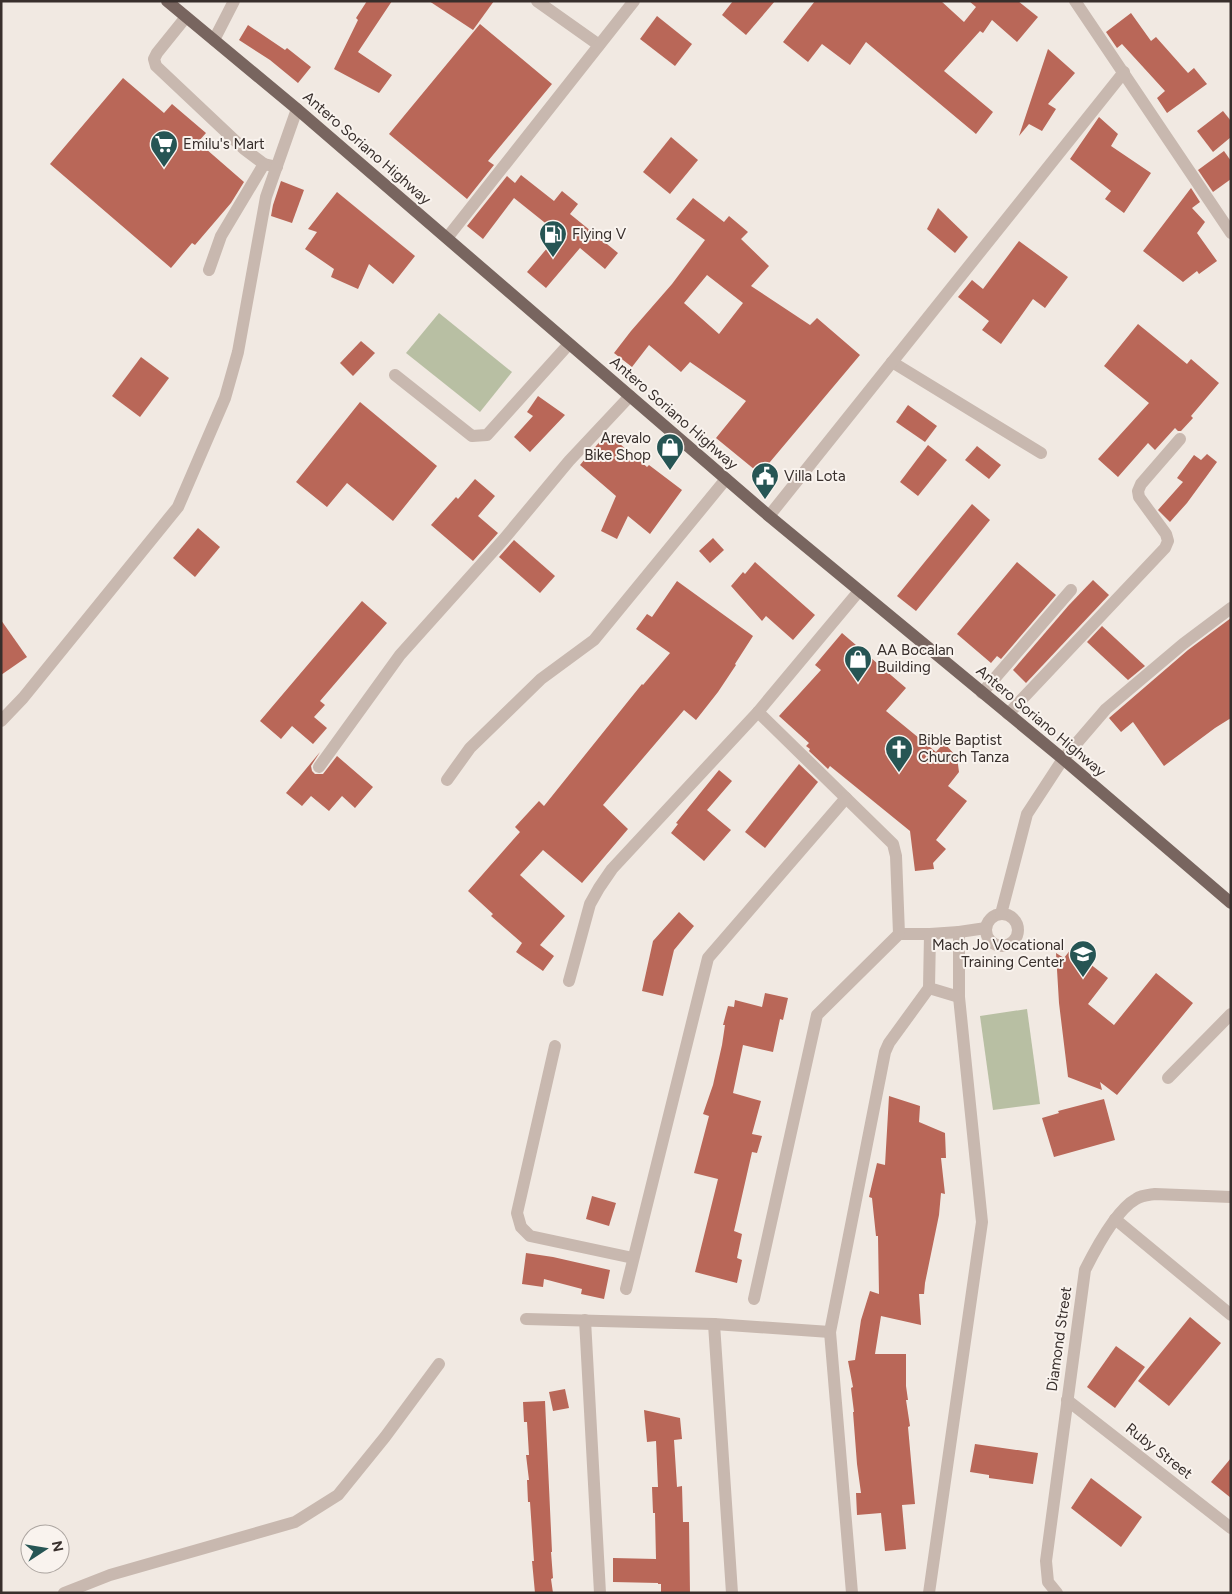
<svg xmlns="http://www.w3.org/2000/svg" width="1232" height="1594" font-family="Figtree,sans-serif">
  <rect width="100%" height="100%" fill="#f1e9e2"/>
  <g fill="#b8bfa3">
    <polygon points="439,313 512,372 480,412 406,353"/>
    <polygon points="1027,1009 1040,1104 993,1110 980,1016"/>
  </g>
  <g fill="#b96758" fill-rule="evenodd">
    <polygon points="367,1 392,1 358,52 392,75 379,93 334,69 358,20 356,18"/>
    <polygon points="429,1 494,1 473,30"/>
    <polygon points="733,1 775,1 746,35 722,15"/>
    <polygon points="815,1 941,1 964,22 976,7 969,1 1018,1 1038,17 1017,42 992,20 983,33 980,31 944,71 993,112 976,134 866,42 850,65 822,44 808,62 783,42"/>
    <polygon points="1131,13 1151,41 1156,37 1188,73 1194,68 1207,84 1167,113 1157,98 1165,91 1122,44 1117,48 1106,32"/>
    <polygon points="657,16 692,44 675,66 640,39"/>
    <polygon points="480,24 552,84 488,161 494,165 467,199 389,134"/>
    <polygon points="248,25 285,50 287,48 311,67 298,83 270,60 239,40"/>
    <polygon points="1048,49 1075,73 1048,104 1056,109 1042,131 1029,124 1019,136"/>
    <polygon points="123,78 164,113 172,104 206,133 198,142 244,182 231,203 195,245 192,243 171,268 50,164"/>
    <polygon points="1223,111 1231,121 1231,137 1213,152 1197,131"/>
    <polygon points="1099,117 1118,134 1111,146 1151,173 1124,213 1105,199 1111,191 1070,159"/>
    <polygon points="671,137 698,160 670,194 643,172"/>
    <polygon points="1224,151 1231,161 1231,179 1213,192 1198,170"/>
    <polygon points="521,175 554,201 562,191 578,204 570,214 618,253 605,269 580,248 546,288 527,272 559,234 514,198 483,239 467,226 507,176 515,183"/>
    <polygon points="281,181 304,190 292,223 271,216 273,205"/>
    <polygon points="1191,188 1200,202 1192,208 1205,222 1197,233 1217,261 1199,274 1197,271 1183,282 1143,251"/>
    <polygon points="337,192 415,256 393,284 369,264 358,289 331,277 334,269 305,249 317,232 308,229"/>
    <path d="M693,198L724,222L729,216L748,232L741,239L769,266L751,286L810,325L817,318L860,355L760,474L716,438L746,401L690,362L681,372L649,345L632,367L614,353L631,331L672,284L705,240L676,219ZM707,275L743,303L719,334L684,303Z"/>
    <polygon points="938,208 968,237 955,253 927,229"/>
    <polygon points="1019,241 1068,277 1045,308 1033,299 1001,344 982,330 989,321 958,297 972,280 983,289"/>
    <polygon points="1138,324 1187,364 1191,359 1219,383 1191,416 1193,418 1181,431 1178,431 1175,428 1155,450 1148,443 1118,477 1098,459 1149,403 1104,366"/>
    <polygon points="361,341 375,353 353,376 340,363"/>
    <polygon points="141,357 169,378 140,417 112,396"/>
    <polygon points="538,396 565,415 530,452 514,437 533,416 527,412"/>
    <polygon points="360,402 437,466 393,521 347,483 327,507 296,482"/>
    <polygon points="908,405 937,426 925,442 896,422"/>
    <polygon points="607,433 647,467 649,465 682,490 650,534 628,516 617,539 601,531 616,496 580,465"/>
    <polygon points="928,445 947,460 918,496 900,482"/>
    <polygon points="977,446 1001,465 989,479 965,460"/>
    <polygon points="1207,454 1217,462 1187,503 1170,522 1158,510 1183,482 1177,478 1194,455 1201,460"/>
    <polygon points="475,479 495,496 478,516 498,533 473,561 431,525 456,497 458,499"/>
    <polygon points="972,504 990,520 916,611 897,596"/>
    <polygon points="198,528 220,547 195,577 173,558"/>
    <polygon points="713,538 724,550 710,563 699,551"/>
    <polygon points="514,540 555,576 540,593 499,557"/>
    <polygon points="755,562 815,615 793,640 766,616 762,621 731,586 743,572 745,574"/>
    <polygon points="1017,562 1056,595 1001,659 997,656 991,663 957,634"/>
    <polygon points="1093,580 1109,595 1026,683 1013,670 1069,605"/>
    <polygon points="677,581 753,636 735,664 736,665 718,692 696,720 684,710 603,805 628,829 582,883 543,850 520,875 565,916 540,945 554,956 543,971 516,952 522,943 491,916 493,914 468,891 520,832 515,827 539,801 544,806 642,684 643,685 670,653 636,629 647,614 652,617"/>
    <polygon points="362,601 387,623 320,701 325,705 314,717 327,728 313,744 292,726 281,739 260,721"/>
    <polygon points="1231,618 1231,718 1215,728 1164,766 1133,722 1121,732 1109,718 1188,650"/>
    <polygon points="1,620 27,657 1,675"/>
    <polygon points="1102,626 1145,666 1128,680 1087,642"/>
    <polygon points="842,633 906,688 886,711 936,752 944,743 957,757 959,772 948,786 967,801 936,840 946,849 933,863 934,869 915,871 910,831 830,766 828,769 809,751 810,749 806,746 809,743 779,716 821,670 815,665"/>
    <polygon points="320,752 311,766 312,771 315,774 323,774 337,756 373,787 355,808 342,796 329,811 311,796 302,806 286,793"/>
    <polygon points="799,764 818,782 765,848 745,832"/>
    <polygon points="719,770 732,781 707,810 731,830 704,861 671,833 678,824 676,823"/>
    <polygon points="679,912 694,926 674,950 663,996 642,991 653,941"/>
    <polygon points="1071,949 1108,978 1088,1004 1114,1025 1156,973 1193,1003 1117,1095 1100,1082 1102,1090 1068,1077 1059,1003 1056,953 1064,958"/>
    <polygon points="765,993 788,998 783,1020 780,1019 773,1052 743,1045 733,1093 761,1101 752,1134 762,1136 757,1153 752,1152 734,1231 742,1234 737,1258 742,1260 737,1283 695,1272 718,1179 694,1173 709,1116 703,1114 713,1085 722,1045 725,1025 723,1025 728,1006 734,1007 735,1000 762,1007"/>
    <polygon points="889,1096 920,1106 919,1122 945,1133 946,1158 941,1158 945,1194 941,1193 939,1215 925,1283 924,1294 919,1294 921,1325 881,1316 875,1354 906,1354 906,1386 908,1400 906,1400 910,1426 908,1427 915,1504 902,1505 906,1549 885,1551 881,1513 857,1515 856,1493 861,1493 857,1464 853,1412 854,1412 851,1388 853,1387 848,1361 855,1360 861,1320 870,1291 879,1294 878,1236 876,1236 872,1198 869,1197 877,1163 885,1165"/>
    <polygon points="1104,1099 1115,1140 1054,1157 1042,1118 1059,1113 1058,1111"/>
    <polygon points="592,1196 616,1203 609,1226 586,1219"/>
    <polygon points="526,1253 553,1257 610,1270 604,1299 581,1294 582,1289 544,1279 543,1287 522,1284"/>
    <polygon points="1190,1317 1221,1343 1169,1406 1138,1381"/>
    <polygon points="1116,1346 1145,1367 1115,1408 1087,1387"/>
    <polygon points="565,1389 569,1408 553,1411 549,1392"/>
    <polygon points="545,1401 552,1552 551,1552 553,1578 551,1579 553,1593 535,1593 532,1561 534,1561 530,1502 528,1502 527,1480 529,1480 526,1455 529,1455 527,1422 524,1422 523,1402"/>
    <polygon points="644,1410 680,1418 682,1439 674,1440 677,1487 682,1486 683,1522 689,1522 690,1593 661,1593 661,1584 658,1584 658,1583 613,1582 613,1558 656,1559 655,1513 653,1513 652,1487 658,1487 656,1441 647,1442"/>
    <polygon points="975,1444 1038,1453 1033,1484 989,1478 989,1475 970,1472"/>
    <polygon points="1231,1458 1231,1498 1211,1482"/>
    <polygon points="1091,1478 1142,1517 1121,1547 1071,1508"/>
  </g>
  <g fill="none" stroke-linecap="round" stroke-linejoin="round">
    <g stroke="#c8b8af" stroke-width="12">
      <polyline points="537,1 599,45"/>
      <polyline points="1075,1 1231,233"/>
      <polyline points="186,17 157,53 154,59 156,66 244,149 264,164 277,167"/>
      <polyline points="214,40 234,1"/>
      <polyline points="447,238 634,1"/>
      <polyline points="209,270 221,236 264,164"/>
      <polyline points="892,362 1041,453"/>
      <polyline points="395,375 472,436 487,435 569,344"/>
      <polyline points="769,516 1124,72"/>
      <polyline points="982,693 1071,590"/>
      <polyline points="758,712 893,844 896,856 899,934 930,934 959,932 959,997 982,1222 929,1593"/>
      <polyline points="1008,714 1165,548 1168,541 1166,534 1139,497 1138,491 1141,484 1180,439"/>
      <polyline points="1,721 23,698 178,507 225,398 238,352 266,197 297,109"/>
      <polyline points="319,767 400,655 504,539 569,461 630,396"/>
      <polyline points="447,780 470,748 541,679 594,640 726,479"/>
      <circle cx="1002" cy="930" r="16"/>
      <polyline points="1001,914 1027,814 1063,759 1106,709 1183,644 1231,608"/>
      <polyline points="959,932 986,928"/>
      <polyline points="930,934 929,988 959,997"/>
      <polyline points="569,981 590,904 599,888 612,869 758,712 859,591"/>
      <polyline points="555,1046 517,1213 521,1227 530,1236 633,1258"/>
      <polyline points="1168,1078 1231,1014"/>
      <polyline points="1115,1219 1231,1315"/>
      <polyline points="626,1289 708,958 846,798"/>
      <polyline points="754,1299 817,1015 899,934"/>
      <polyline points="526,1319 714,1324 830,1332"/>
      <polyline points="585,1320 600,1593"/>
      <polyline points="714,1324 732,1593"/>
      <polyline points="1067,1400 1231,1528"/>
      <polyline points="64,1593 110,1575 295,1522 338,1495 385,1437 439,1364"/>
      <polyline points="852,1593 830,1332 885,1052 889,1043 929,988"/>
      <path d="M1057,1593L1048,1582L1046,1561L1085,1270C1095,1250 1116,1210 1136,1199C1142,1195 1149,1195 1155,1194L1231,1197"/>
    </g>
    <polyline stroke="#78655f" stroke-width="12" points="167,1 297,109 769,516 1063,759 1231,903"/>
  </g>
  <defs>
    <g id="supermarket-pin" transform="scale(1.4375)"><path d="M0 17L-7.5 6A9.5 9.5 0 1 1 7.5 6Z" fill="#265554" stroke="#f9f3ee"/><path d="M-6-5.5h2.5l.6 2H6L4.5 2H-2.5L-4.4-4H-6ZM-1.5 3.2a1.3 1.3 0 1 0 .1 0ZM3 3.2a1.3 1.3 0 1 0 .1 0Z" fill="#fff"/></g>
    <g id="fuel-pin" transform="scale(1.4375)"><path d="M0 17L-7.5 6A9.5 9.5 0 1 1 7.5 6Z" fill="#265554" stroke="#f9f3ee"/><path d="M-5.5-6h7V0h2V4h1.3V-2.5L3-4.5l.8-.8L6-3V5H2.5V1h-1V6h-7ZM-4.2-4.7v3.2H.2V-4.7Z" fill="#fff"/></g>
    <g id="shop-pin" transform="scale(1.4375)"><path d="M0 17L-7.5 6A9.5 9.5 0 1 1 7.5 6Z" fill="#265554" stroke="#f9f3ee"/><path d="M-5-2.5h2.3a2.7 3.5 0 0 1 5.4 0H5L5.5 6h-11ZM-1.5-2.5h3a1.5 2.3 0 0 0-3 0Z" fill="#fff"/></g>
    <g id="civic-pin" transform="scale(1.4375)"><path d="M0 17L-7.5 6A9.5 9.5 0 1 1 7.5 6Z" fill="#265554" stroke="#f9f3ee"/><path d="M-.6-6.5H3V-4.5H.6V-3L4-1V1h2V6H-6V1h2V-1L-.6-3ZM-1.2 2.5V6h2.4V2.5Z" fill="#fff"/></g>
    <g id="church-pin" transform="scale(1.4375)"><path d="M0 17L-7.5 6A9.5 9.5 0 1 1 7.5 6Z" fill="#265554" stroke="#f9f3ee"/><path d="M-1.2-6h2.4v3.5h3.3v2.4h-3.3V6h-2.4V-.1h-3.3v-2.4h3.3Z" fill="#fff"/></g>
    <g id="school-pin" transform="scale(1.4375)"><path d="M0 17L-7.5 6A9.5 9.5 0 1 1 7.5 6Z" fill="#265554" stroke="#f9f3ee"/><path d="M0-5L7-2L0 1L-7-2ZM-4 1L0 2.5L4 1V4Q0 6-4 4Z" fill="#fff"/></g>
  </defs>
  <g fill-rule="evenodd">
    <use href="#supermarket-pin" x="164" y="144"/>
    <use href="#fuel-pin" x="553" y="234"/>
    <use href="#shop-pin" x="670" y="447"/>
    <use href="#civic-pin" x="765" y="476"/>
    <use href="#shop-pin" x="858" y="659"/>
    <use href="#church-pin" x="899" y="749"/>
    <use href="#school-pin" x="1083" y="954"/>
  </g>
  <g text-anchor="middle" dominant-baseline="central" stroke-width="4" stroke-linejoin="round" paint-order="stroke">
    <g font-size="15" fill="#382f2c" stroke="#f9f3ee" text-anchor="start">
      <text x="183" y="144">Emilu's Mart</text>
      <text x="572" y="234">Flying V</text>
      <text x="651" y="438" text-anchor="end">Arevalo<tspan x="651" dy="17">Bike Shop</tspan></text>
      <text x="784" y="476">Villa Lota</text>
      <text x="877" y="650">AA Bocalan<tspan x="877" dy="17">Building</tspan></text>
      <text x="918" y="740">Bible Baptist<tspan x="918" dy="17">Church Tanza</tspan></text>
      <text x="1064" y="945" text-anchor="end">Mach Jo Vocational<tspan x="1064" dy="17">Training Center</tspan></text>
    </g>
    <g font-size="15" fill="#382f2c" stroke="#f9f3ee">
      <text transform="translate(367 148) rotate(41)">Antero Soriano Highway</text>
      <text transform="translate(674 413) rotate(41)">Antero Soriano Highway</text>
      <text transform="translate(1041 721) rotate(40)">Antero Soriano Highway</text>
      <text transform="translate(1059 1339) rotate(-82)">Diamond Street</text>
      <text transform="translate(1159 1451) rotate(38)">Ruby Street</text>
    </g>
  </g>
  <rect width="1232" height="1594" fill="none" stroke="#382f2c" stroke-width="5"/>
  <g transform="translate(45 1549) rotate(78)"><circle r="24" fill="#f9f3ee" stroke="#aca5a0"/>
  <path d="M0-4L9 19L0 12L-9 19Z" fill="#265554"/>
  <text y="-8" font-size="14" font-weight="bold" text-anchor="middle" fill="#382f2c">N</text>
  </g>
</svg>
